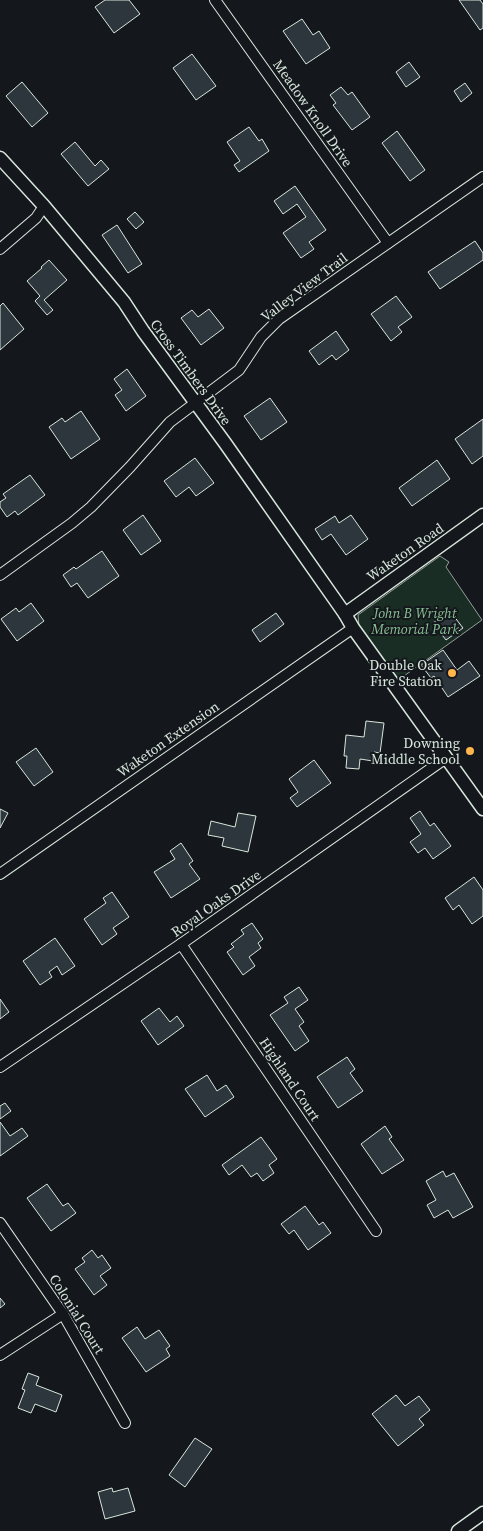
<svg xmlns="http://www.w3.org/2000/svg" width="483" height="1531" font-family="'Source Serif 4',serif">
  <rect width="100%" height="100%" fill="#14181c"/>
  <polygon fill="#1a2d24" stroke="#939e99" points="440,556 449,562 446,567 482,620 397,681 359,626 358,615"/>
  <g fill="#2c363c" stroke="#d8e6dc">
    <polygon points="105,0 129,0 140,14 114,33 95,7"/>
    <polygon points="459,0 480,0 483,4 483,28 480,30"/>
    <polygon points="302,19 313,35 319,31 330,48 306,64 283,31"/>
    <polygon points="192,54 216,86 196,100 173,68"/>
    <polygon points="409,62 420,77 406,87 396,72"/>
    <polygon points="22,82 48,113 32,127 6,96"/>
    <polygon points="465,83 472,93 461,102 454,91"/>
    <polygon points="341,87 348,95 352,92 370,117 352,130 333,105 336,103 330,95"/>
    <polygon points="249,127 259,141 262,139 269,151 239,172 234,165 240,161 227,142"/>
    <polygon points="397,131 425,170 410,181 382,143"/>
    <polygon points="75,142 95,166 101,160 109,169 88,186 61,154"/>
    <polygon points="295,186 326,230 309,242 314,249 301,258 283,233 306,217 297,204 283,214 274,201"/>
    <polygon points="135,212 144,222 136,229 127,219"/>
    <polygon points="117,225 142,264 128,273 102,235"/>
    <polygon points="475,241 483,253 483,260 440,289 428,272"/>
    <polygon points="49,260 67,280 44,300 53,310 47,315 35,301 40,296 27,281 42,268 41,267"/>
    <polygon points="396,296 412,317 398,327 402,332 391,341 371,314"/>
    <polygon points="3,303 24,329 0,350 0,306"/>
    <polygon points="209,309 224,328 201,345 181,318 192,310 198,317"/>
    <polygon points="336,331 349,350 336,360 332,355 319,365 309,351"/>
    <polygon points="127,369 146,396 126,411 115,395 122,390 114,379"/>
    <polygon points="270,398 287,422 261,440 244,416"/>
    <polygon points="81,411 100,439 71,459 49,427 62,418 65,422"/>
    <polygon points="483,419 483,456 472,464 455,439"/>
    <polygon points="195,458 214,483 196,496 189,487 176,497 164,481"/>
    <polygon points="437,460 450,479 412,506 399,488"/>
    <polygon points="30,475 45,495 18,515 15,511 7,517 0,507 0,502 6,498 3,494"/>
    <polygon points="143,515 161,541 141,555 123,530"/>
    <polygon points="351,515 368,539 346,555 331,534 322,540 315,529 335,516 339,523"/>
    <polygon points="102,551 119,576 88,598 77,583 71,587 63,575 74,567 76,569"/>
    <polygon points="31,603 44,621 17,641 1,619 16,608 19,612"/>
    <polygon points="450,611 463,628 446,640 433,623"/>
    <polygon points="276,613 284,624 260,642 252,630"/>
    <polygon points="443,650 457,670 469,661 480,676 448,697 434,676 431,678 421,665"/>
    <polygon points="366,721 384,723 380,753 374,752 373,761 360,759 359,769 346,768 347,756 344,756 346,735 364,737"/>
    <polygon points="36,748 53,772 34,786 16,762"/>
    <polygon points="314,760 331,783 297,807 290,798 298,792 289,779"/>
    <polygon points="0,809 8,813 0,828"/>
    <polygon points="420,811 430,826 434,823 451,846 433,859 425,848 418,853 410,842 421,834 410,818"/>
    <polygon points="238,813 256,816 248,852 222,846 224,838 208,835 211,821 235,827"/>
    <polygon points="181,843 193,861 189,864 200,879 171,898 154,872 175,859 170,851"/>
    <polygon points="474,877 483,890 483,916 472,924 459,905 453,910 445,898"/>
    <polygon points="112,892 129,917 113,928 117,934 102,945 84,919 106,903 103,898"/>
    <polygon points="252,923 263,939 258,943 261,948 249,957 255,966 243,975 227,952 234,947 231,944 244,934 241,930"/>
    <polygon points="55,938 75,966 62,975 57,966 49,972 52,977 40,985 23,961"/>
    <polygon points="299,987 308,1000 295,1009 304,1022 299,1026 309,1041 295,1051 270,1015 288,1003 284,997"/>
    <polygon points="0,999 9,1012 0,1019"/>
    <polygon points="159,1008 170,1022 177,1016 184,1026 158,1045 141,1021"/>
    <polygon points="347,1057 355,1069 350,1073 363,1091 338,1108 317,1077"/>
    <polygon points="207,1075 217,1091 226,1085 234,1097 205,1117 185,1089"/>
    <polygon points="5,1103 11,1111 0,1119 0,1106"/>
    <polygon points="0,1122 10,1136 22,1128 28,1136 0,1156"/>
    <polygon points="385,1126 392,1137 389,1139 404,1160 382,1174 361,1144"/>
    <polygon points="261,1137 277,1159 269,1165 274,1173 263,1181 257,1173 251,1177 242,1165 229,1175 222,1165"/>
    <polygon points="443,1171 446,1177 454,1173 473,1207 453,1218 448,1210 434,1218 427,1205 436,1200 426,1181"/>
    <polygon points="47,1184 63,1206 68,1203 76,1213 51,1231 27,1198"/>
    <polygon points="305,1206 319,1225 323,1222 331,1233 308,1250 294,1230 289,1234 281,1224"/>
    <polygon points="92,1250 98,1258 102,1255 111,1268 100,1276 107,1285 94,1295 75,1269 85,1262 82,1258"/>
    <polygon points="0,1298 5,1304 0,1308"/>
    <polygon points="137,1327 145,1339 159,1330 170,1346 166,1349 170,1356 146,1372 122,1338"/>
    <polygon points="28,1373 39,1377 36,1385 62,1395 56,1412 35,1404 31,1413 18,1408 25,1390 22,1389"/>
    <polygon points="396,1395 405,1406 419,1396 430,1410 419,1419 424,1425 398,1446 372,1414"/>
    <polygon points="195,1438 212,1449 185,1487 169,1475"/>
    <polygon points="112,1488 113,1492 128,1488 135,1511 105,1519 98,1492"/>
  </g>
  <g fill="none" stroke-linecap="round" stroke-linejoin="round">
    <g stroke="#d8e6dc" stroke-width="12">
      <g id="minor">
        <polyline points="215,0 388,243"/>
        <polyline points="0,249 36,218 44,206"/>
        <polyline points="0,575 72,523 91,507 130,467 170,422 239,370 261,337 279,319 483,177"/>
        <polyline points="0,874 353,628"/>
        <polyline points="181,944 376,1231"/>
        <polyline points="0,1067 181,944 446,758"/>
        <polyline points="0,1223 63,1314 125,1423"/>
        <polyline points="0,1355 63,1314"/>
      </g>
    </g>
    <g stroke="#d8e6dc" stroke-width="15">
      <g id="tertiary">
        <polyline points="0,158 44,206 124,302 143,331 225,443 345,614 353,628 483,809"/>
        <polyline points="345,614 483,515"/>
        <polyline points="458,1531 483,1513"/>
      </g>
    </g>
    <use href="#minor" stroke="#14181c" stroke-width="10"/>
    <use href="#tertiary" stroke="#14181c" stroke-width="12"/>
  </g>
  <g fill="#ffb74d" stroke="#14181c" stroke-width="2">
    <circle cx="452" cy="673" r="5"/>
    <circle cx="470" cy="751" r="5"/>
  </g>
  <g text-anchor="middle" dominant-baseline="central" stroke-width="4" stroke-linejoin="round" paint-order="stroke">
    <g font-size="14" fill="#d8e6dc" stroke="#14181c">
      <text transform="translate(313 113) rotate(55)">Meadow Knoll Drive</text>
      <text transform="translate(304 287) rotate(-37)">Valley View Trail</text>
      <text transform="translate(191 372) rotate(54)">Cross Timbers Drive</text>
      <text transform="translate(405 552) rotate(-35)">Waketon Road</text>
      <text transform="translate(168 739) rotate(-35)">Waketon Extension</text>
      <text transform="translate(216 903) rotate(-35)">Royal Oaks Drive</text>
      <text transform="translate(290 1079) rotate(56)">Highland Court</text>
      <text transform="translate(77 1314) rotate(58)">Colonial Court</text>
    </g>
    <g font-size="14" font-style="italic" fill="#8ac095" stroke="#14181c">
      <text x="415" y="613">John B Wright<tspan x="415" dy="16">Memorial Park</tspan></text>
    </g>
    <g font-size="14" fill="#d8e6dc" stroke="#14181c" text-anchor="end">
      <text x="442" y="665">Double Oak<tspan x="442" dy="16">Fire Station</tspan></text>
      <text x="460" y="743">Downing<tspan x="460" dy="16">Middle School</tspan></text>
    </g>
  </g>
</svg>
